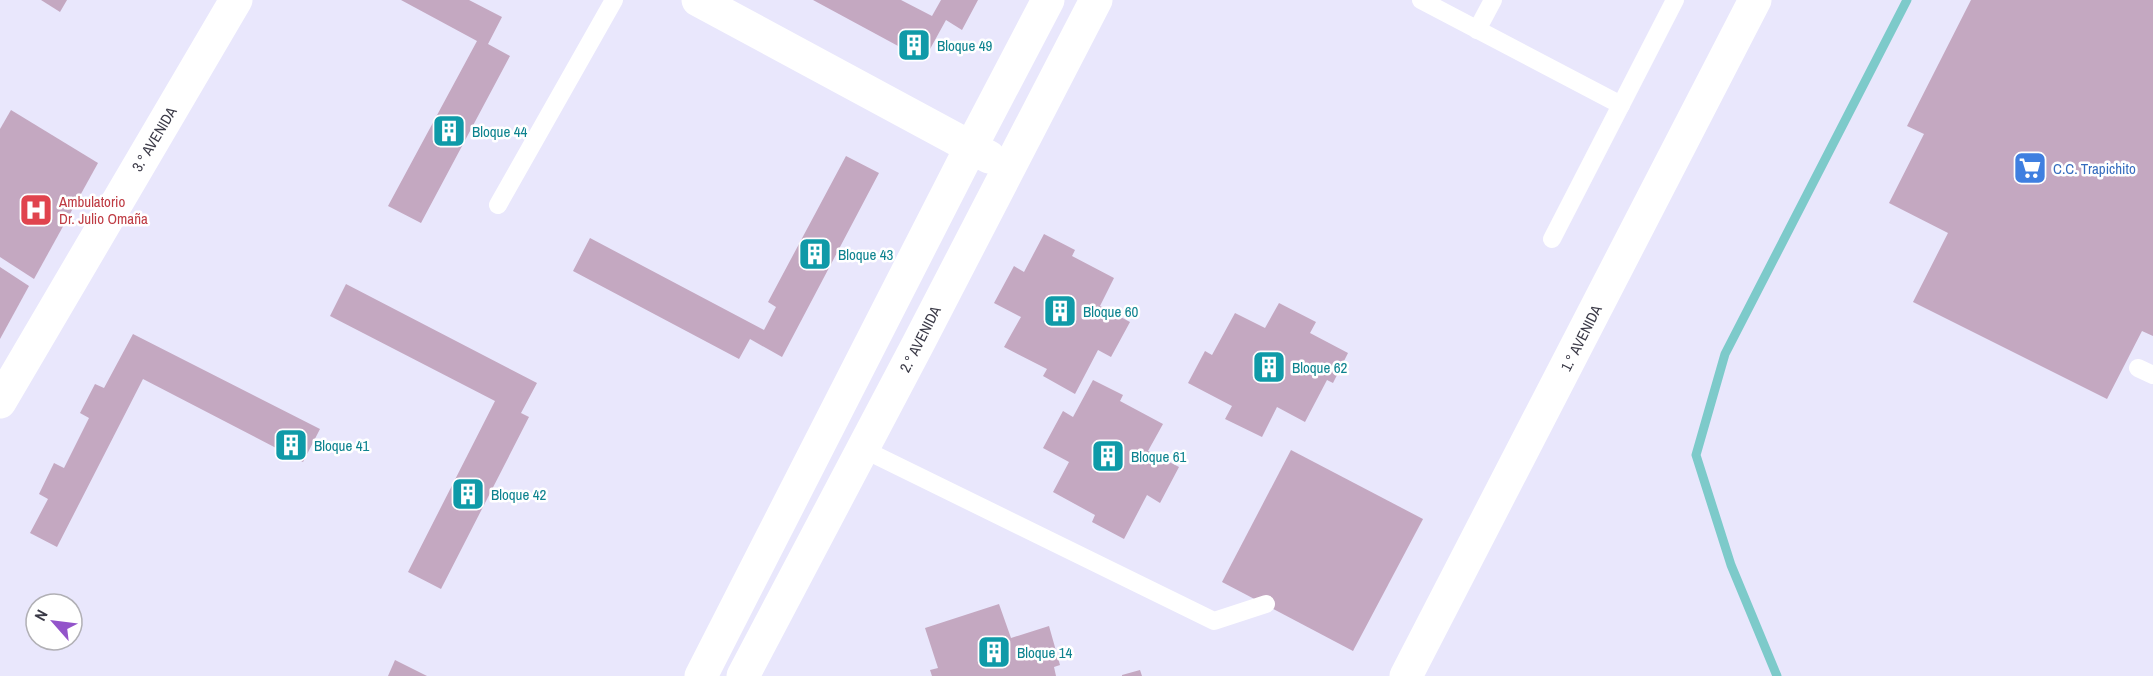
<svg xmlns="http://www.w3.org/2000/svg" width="2153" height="676" font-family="'Archivo Narrow',sans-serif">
  <rect width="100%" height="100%" fill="#e9e7fc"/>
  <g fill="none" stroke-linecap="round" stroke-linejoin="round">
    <polyline stroke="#7dcaca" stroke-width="9" points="1777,676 1731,565 1696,455 1725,354 1907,0"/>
  </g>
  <g fill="#c4a8c1">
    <polygon points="41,0 67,0 60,12"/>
    <polygon points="401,0 469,0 502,17 488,44 510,56 421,223 388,206 477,41"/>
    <polygon points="813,0 901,0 932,16 941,0 978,0 962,30 946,20 924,60"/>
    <polygon points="1971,0 2153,0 2153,336 2142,331 2107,399 1913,302 1948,233 1889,203 1924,134 1907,126"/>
    <polygon points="11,110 98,163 34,279 0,257 0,129"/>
    <polygon points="846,156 879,173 782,357 750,339 739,359 573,271 590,238 764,330 776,307 768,302"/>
    <polygon points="1044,234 1075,250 1072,256 1114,278 1100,306 1130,322 1111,357 1098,350 1075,394 1043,376 1047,369 1004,347 1021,317 994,303 1014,266 1024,272"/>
    <polygon points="0,267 29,286 0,339"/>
    <polygon points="346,284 537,383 521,413 529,417 441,589 408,572 495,401 330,316"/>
    <polygon points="1279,303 1316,322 1310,333 1348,353 1333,383 1327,380 1305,422 1277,407 1262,437 1225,419 1232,406 1188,383 1205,351 1212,355 1235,313 1265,328"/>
    <polygon points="133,334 320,429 303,462 143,379 57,547 30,533 48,499 39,494 54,463 64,468 89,418 80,413 95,384 104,388"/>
    <polygon points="1093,380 1123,395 1120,401 1163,424 1148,451 1179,467 1160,503 1147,495 1124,539 1092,522 1095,515 1053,492 1069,462 1043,448 1063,411 1073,417"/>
    <polygon points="1291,450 1423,519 1353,651 1222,582"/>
    <polygon points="999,604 1011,638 1049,626 1060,665 1054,667 1056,676 932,676 930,670 938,668 925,628"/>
    <polygon points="395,660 427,676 388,676"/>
    <polygon points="1140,670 1142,676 1122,676 1122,675"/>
  </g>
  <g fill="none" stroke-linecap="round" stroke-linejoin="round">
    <g stroke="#fff" stroke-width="18">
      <polyline points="1421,0 1621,105"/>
      <polyline points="1477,30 1493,0"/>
      <polyline points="498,205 614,0"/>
      <polyline points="1552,239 1675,0"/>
      <polyline points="2138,368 2153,375"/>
      <polyline points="863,449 1214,621 1266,604"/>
    </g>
    <g stroke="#fff" stroke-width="33">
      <polyline points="698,0 989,157"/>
      <polyline points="0,402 236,0"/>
      <polyline points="701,676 971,147 1048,0"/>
      <polyline points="743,676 918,344 1096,0"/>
      <polyline points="1406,676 1755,0"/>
    </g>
  </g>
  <defs>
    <g id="building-square" transform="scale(1.725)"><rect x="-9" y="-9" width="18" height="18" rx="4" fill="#0f9aa8" stroke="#fff"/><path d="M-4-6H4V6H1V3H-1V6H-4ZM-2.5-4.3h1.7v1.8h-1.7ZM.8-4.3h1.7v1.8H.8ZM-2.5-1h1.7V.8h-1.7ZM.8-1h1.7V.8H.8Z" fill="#fff"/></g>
    <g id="supermarket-square" transform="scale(1.725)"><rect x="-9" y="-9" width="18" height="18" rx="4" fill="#3f7fe0" stroke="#fff"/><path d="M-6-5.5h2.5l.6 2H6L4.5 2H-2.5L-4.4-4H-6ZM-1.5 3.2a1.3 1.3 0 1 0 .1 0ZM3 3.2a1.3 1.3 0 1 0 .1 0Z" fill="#fff"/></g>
    <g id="hospital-square" transform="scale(1.725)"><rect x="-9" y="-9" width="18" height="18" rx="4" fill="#e0444e" stroke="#fff"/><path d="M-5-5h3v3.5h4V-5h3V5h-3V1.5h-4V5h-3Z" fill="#fff"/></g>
  </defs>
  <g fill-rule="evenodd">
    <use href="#building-square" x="914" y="45"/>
    <use href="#building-square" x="449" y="131"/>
    <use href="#supermarket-square" x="2030" y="168"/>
    <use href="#hospital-square" x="36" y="210"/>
    <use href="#building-square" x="815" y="254"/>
    <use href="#building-square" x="1060" y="311"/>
    <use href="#building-square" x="1269" y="367"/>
    <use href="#building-square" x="291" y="445"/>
    <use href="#building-square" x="1108" y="456"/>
    <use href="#building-square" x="468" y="494"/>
    <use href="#building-square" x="994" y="652"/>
  </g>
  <g text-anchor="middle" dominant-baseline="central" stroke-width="5" stroke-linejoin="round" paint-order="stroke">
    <g font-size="15" fill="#0d838f" stroke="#fff" text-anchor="start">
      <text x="937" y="45">Bloque 49</text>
      <text x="472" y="131">Bloque 44</text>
      <text x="838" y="254">Bloque 43</text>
      <text x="1083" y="311">Bloque 60</text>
      <text x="1292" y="367">Bloque 62</text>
      <text x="314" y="445">Bloque 41</text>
      <text x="1131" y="456">Bloque 61</text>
      <text x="491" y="494">Bloque 42</text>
      <text x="1017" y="652">Bloque 14</text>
    </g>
    <g font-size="15" fill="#3b3a47" stroke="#fff">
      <text transform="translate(154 139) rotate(-59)">3.° AVENIDA</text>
      <text transform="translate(1581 338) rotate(-63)">1.° AVENIDA</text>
      <text transform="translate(920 339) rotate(-63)">2.° AVENIDA</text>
    </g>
    <g font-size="15" fill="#366cbe" stroke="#fff" text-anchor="start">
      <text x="2053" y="168">C.C. Trapichito</text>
    </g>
    <g font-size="15" fill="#be3a42" stroke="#fff" text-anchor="start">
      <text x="59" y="201">Ambulatorio<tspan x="59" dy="17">Dr. Julio Omaña</tspan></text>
    </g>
  </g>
  <g transform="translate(54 622) rotate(298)"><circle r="28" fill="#ffffff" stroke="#b1b0b5" stroke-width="1.5"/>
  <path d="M0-4.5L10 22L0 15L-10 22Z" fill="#9354ca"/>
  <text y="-9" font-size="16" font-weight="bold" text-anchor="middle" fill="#3b3a47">N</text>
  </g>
</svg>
